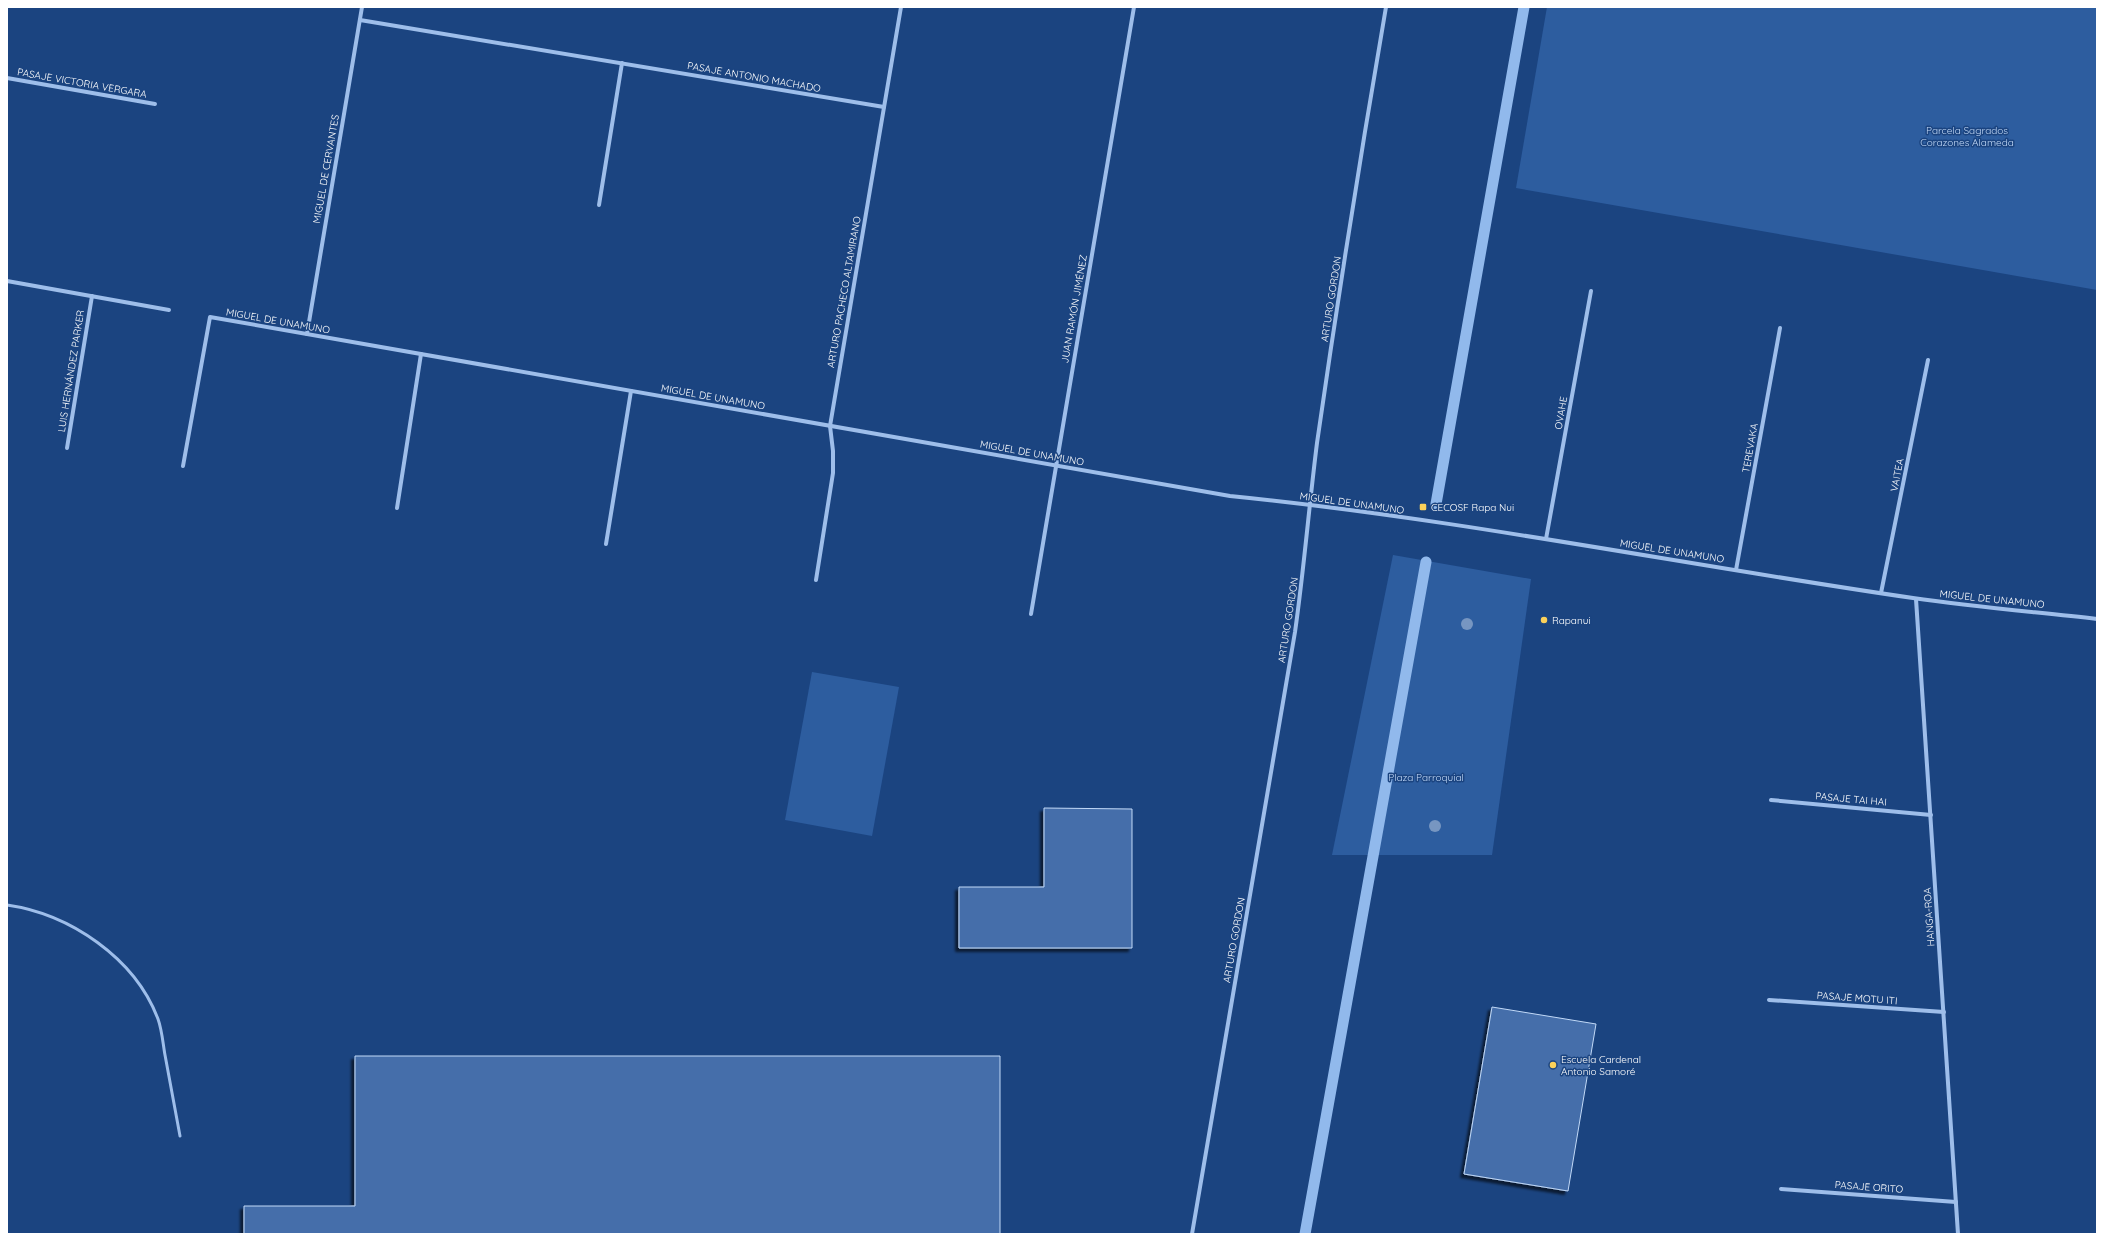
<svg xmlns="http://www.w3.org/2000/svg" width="2104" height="1241" font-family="Quicksand,sans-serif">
  <defs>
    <filter id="shadow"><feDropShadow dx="-3.5" dy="3.5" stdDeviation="1" flood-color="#0009"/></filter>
  </defs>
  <rect width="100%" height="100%" fill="#1b4480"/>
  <g fill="#2d5d9f">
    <polygon points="1547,7 2097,7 2097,290 1516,188"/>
    <polygon points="1393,555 1531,579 1492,855 1332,855"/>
    <polygon points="812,672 899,687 872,836 785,820"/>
  </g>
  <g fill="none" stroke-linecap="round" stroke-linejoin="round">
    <g stroke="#91b9ec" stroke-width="11">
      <polyline points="1436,504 1524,7"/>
      <polyline points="1305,1234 1426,562"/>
    </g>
  </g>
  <g fill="#446eaa" stroke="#c2d9f7" filter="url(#shadow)">
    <polygon points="1044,808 1132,809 1132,948 959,948 959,887 1044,887"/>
    <polygon points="1492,1007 1596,1024 1568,1191 1464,1174"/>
    <polygon points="355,1056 1000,1056 1000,1234 244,1234 244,1206 355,1206"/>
  </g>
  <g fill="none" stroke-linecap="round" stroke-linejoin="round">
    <path stroke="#9ebeea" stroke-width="3" d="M7,905C70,914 135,958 158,1019C162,1030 163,1044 165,1055C170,1082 175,1109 180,1136"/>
    <g stroke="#9ebeea" stroke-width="4">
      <polyline points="360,20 884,107"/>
      <polyline points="7,78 155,104"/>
      <polyline points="599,205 622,63"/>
      <polyline points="7,281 169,310"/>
      <polyline points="307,334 362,7"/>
      <polyline points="67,448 92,296"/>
      <path d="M183,466L210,317L1230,496C1459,519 1685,565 1913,598C1974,607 2036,612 2097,619"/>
      <polyline points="397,508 421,354"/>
      <polyline points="1546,539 1591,291"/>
      <polyline points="606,544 631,391"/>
      <polyline points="1736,570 1780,328"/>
      <polyline points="816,580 833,473 833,451 830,426 901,7"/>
      <polyline points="1881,593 1928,360"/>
      <polyline points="1916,599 1958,1234"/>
      <polyline points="1031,614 1134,7"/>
      <polyline points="1771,800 1931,815"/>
      <polyline points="1769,1000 1944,1012"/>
      <polyline points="1781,1189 1956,1202"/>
      <path d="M1192,1234L1295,632C1304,569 1309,506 1317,443C1338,297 1361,152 1386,7"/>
    </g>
  </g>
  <g fill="#7796c1">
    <circle cx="1467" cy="624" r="6"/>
    <circle cx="1435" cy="826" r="6"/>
  </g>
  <g fill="#fbd15a" stroke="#1b4480" stroke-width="1.5">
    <rect x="1419" y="503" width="8" height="8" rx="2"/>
    <circle cx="1544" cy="620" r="4"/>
    <circle cx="1553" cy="1065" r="4"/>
  </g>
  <g text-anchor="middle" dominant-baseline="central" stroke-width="3" stroke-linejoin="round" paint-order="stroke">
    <g font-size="10" fill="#fff" stroke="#1b4480">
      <text transform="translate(754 77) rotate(10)">PASAJE ANTONIO MACHADO</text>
      <text transform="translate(82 83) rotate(10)">PASAJE VICTORIA VERGARA</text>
      <text transform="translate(326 169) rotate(-80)">MIGUEL DE CERVANTES</text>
      <text transform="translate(844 292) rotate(-80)">ARTURO PACHECO ALTAMIRANO</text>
      <text transform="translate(1331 299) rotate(-81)">ARTURO GORDON</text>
      <text transform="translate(1074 309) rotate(-80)">JUAN RAMÓN JIMÉNEZ</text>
      <text transform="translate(278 321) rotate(10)">MIGUEL DE UNAMUNO</text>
      <text transform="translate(71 371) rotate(-81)">LUIS HERNÁNDEZ PARKER</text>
      <text transform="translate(713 397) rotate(10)">MIGUEL DE UNAMUNO</text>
      <text transform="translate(1561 413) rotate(-80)">OVAHE</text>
      <text transform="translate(1750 448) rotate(-80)">TEREVAKA</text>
      <text transform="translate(1032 453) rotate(10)">MIGUEL DE UNAMUNO</text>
      <text transform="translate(1897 475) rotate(-79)">VAITEA</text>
      <text transform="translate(1352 503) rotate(8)">MIGUEL DE UNAMUNO</text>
      <text transform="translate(1672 551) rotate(9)">MIGUEL DE UNAMUNO</text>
      <text transform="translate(1992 599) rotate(6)">MIGUEL DE UNAMUNO</text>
      <text transform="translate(1288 620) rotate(-81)">ARTURO GORDON</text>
      <text transform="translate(1851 799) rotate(5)">PASAJE TAI HAI</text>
      <text transform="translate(1929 917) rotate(-94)">HANGA-ROA</text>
      <text transform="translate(1234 940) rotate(-80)">ARTURO GORDON</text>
      <text transform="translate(1857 998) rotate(4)">PASAJE MOTU ITI</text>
      <text transform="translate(1869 1187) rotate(4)">PASAJE ORITO</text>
    </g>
    <g font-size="10" fill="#c2d9f7" stroke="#1b4480">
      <text x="1967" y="130">Parcela Sagrados<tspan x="1967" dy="12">Corazones Alameda</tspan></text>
      <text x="1426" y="777">Plaza Parroquial</text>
    </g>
    <g font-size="10" fill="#fff" stroke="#1b4480" text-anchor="start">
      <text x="1431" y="507">CECOSF Rapa Nui</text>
      <text x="1552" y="620">Rapanui</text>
      <text x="1561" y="1059">Escuela Cardenal<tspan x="1561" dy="12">Antonio Samoré</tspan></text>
    </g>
  </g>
  <rect width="2104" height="1241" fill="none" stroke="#ffffff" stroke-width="16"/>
</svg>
